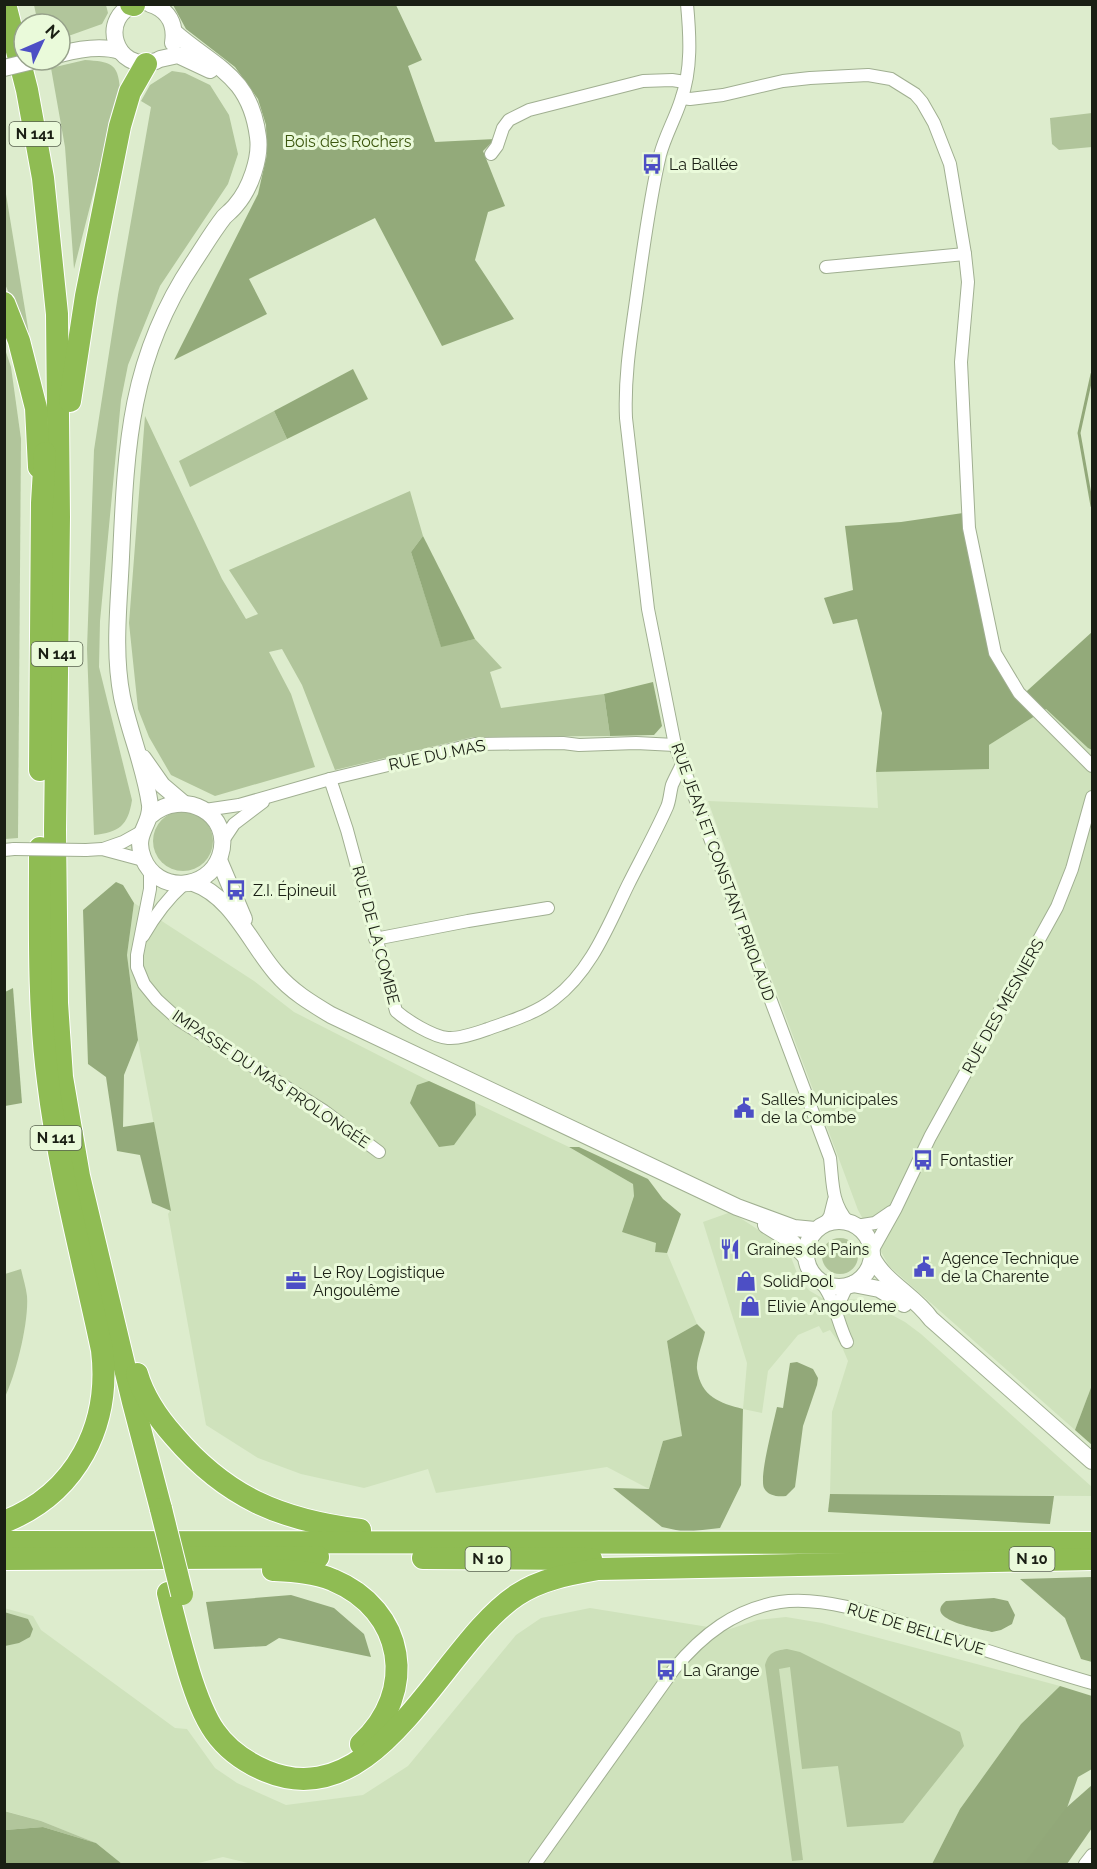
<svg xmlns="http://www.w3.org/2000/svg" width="1097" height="1869" font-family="Raleway,sans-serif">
  <rect width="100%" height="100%" fill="#ddeccd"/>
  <g fill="#cfe2bc">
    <polygon points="1046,709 1088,748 1092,750 1092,1385 1075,1430 889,1266 858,1210 765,961 708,801 878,808 876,772 988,769 989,745"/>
    <polygon points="134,903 254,981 294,1012 429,1081 569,1147 633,1184 634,1196 622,1232 657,1243 655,1252 667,1253 697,1324 667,1341 682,1436 663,1441 649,1489 607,1467 436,1493 428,1469 364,1488 301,1474 258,1458 206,1425 168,1214 170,1211 138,1040 127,955"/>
    <polygon points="731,1212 788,1249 800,1281 810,1291 822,1298 864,1300 905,1322 921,1334 1092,1487 1092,1496 830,1494 832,1412 848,1361 842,1347 830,1330 823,1333 819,1326 798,1335 768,1371 762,1413 743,1409 747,1363 703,1222"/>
    <polygon points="4,1608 33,1616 41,1630 175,1728 187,1729 215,1768 237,1783 286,1805 363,1795 408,1766 516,1635 541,1618 590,1608 727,1630 757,1620 786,1617 822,1623 1060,1686 1021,1724 960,1809 932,1864 252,1864 223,1857 194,1864 122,1864 96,1843 41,1821 5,1811"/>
  </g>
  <g fill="#b1c59b">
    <polygon points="34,5 106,5 108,13 102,24 60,39 60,24 38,24"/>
    <path d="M85,60C110,62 118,62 120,89L74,269L65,147L51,68Z"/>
    <path d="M172,71L185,73L210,85L229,115L238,154L228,184L160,286L128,365L121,400L100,621L99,667L132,800C128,826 119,832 94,835L87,649L94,450L118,295L151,107L141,101L150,85Z"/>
    <polygon points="1092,113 1092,147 1059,150 1052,144 1050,118"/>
    <polygon points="4,182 31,346 5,284"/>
    <polygon points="5,349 11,367 21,439 18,838 5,839"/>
    <polygon points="274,411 287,439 190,487 179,461"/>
    <polygon points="145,416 222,579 246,619 258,614 229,570 410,491 423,536 411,552 441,646 475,639 502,668 490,672 501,708 604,694 610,736 473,737 335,770 302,685 282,649 269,652 291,694 315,767 215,796 171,775 149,737 138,709 129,623"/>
    <circle cx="183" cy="841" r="30"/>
    <circle cx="840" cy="1256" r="18"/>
    <path d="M21,1269C23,1278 26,1287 27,1296C29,1322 16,1374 5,1397V1274Z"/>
    <path d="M787,1649L800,1652L960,1732L964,1746L903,1823L847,1827L838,1766L802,1769L790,1667L779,1669L803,1860L792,1861L765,1665C769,1652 774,1651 787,1649Z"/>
    <polygon points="4,1811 41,1821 96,1843 43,1827 5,1830"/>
  </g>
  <g fill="#93aa7a">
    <polygon points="173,5 396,5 422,60 408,66 435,142 495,139 483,151 505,206 488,212 475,260 514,319 442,346 375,218 249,279 267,314 174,360 258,194 267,154 266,125 258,99 235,67 186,29"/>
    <polygon points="353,369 368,399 287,439 274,411"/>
    <polygon points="963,513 988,650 1017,700 1092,632 1092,750 1088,748 1046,709 989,745 989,769 876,772 882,713 857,619 833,624 824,598 853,590 845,526 901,522"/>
    <polygon points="423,536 475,639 441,647 411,552"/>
    <polygon points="653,682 662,726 654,735 610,736 604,694"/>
    <polygon points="116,882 123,885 134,903 127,955 138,1040 124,1075 123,1127 154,1122 171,1211 152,1203 140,1155 117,1151 106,1077 88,1064 83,910"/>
    <polygon points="13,988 22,1103 5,1106 5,992"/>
    <polygon points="429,1081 475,1102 476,1115 454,1145 439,1147 410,1103 417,1085"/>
    <polygon points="569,1147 579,1147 648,1179 663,1199 681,1214 667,1253 655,1252 656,1243 622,1232 634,1196 633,1184"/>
    <path d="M697,1324L705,1332C703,1343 696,1359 697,1369C701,1397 720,1403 743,1409L741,1485L720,1528L685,1532L662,1527L613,1488L649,1489L663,1441L682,1436L667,1341Z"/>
    <polygon points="1092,1385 1092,1445 1075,1430"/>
    <polygon points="830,1494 1054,1496 1050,1524 828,1512"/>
    <polygon points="1092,1577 1092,1662 1081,1659 1065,1618 1020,1579"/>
    <polygon points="291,1595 334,1608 364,1634 371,1657 279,1638 266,1646 214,1649 206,1602"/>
    <polygon points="1060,1686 1092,1696 1092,1769 1078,1777 1047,1864 932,1864 960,1809 1021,1724"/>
    <polygon points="43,1827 96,1843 122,1864 5,1864 5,1830"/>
  </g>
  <g fill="#92a879">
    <path d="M797,1362L813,1369L818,1378L817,1385L803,1426L795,1487L786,1496C778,1497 768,1496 764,1488C759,1477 774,1421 777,1407L783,1408L790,1363Z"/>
    <path d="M994,1598L1008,1601L1015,1615L1012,1624L1001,1630L992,1632C981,1629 922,1620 946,1601Z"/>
    <polygon points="4,1612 28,1619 33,1629 30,1637 19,1643 5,1646"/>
    <polygon points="1092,1785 1092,1828 1067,1864 1024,1864 1067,1807"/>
  </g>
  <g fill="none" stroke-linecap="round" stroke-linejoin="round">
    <polyline stroke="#92a879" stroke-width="3" points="1092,374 1079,433 1092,506"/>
    <g stroke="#a0af91" stroke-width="14">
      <g id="street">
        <path d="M687,4C690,36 692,69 681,100C675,119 665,136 660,155C650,198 644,243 638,286C632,331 624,373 626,418L648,609L675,745L830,1158C833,1183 831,1202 848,1222"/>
        <polyline points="682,98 690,99 723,95 783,81 810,78 868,75 891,79 915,94 922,102 934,123 950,164 965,254 968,282 961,362 969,528 995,653 1019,693 1092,766"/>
        <polyline points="491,154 497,146 503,128 509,120 529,110 643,81 672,80 685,82"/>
        <polyline points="826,267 965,254"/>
        <path d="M330,779L347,830L396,1011C406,1020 433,1037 448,1038C460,1039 476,1033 488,1029C510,1021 535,1014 554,999C591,971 608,926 628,885C641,859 655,834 667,807C670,800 670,792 672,785C675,778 679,771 682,764"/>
        <polyline points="205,810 239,805 330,779 475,744 563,743 579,745 636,743 675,745"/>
        <polyline points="222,842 234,824 263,802"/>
        <polyline points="103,849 123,842 141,832"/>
        <polyline points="4,850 14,849"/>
        <polyline points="86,850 102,849 143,860"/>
        <polyline points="150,870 150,889 137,955 137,967 144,984 157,1000 179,1020 324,1111 379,1152"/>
        <path d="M143,936C154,917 167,899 183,885"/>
        <polyline points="375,939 468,921 548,908"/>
        <polyline points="825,1224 830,1216 834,1200"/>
        <polyline points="856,1226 875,1223 891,1212"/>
        <polyline points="872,1251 896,1208 930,1137 1057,907 1072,869 1092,797"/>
        <path d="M820,1281C835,1298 837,1322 847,1342"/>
        <polyline points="835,1312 847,1286"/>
        <path d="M535,1864L674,1669C702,1635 735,1609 780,1602C828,1595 889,1619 935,1634C988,1651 1040,1668 1092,1683"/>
        <polyline points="1085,1864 1092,1855"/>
      </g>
    </g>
    <g stroke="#a0af91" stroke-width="18">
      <g id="secondary">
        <path d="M138,4C97,14 114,75 156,61"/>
        <path d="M150,4C169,10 176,24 173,43"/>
        <path d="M60,54C79,49 101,45 120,51"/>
        <polyline points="160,59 178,55 210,70"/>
        <polyline points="143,758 162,785 182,802"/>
        <path d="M150,816C182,787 234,813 220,856C208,891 157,894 143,858C133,833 152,825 150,805C145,768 130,734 122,697C113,651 119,604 121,557C126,447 129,359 193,263C203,248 213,231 224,217C228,213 233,209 236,205C250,189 261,158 258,137C250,75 215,68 174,32"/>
        <polyline points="219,860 244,919"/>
        <path d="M193,883C232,896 250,943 276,973C291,991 311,1003 331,1015L737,1207L794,1228L815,1230"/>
        <circle cx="839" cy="1254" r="33"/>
        <polyline points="766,1225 790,1240 806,1257"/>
        <path d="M872,1257C885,1283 914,1295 931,1319L1092,1461"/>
        <polyline points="853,1284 879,1289 904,1304"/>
      </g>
    </g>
    <g stroke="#fff" stroke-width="24">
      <g id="highway">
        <polyline points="5,4 27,90 43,178 57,314 59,517 55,830 57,1003 62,1077 79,1176 133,1402 161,1509"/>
        <polyline points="131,4 134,5"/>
        <polyline points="4,303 19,341 36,408 39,467"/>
        <polyline points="70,401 86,296 120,126 130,92 146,64"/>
        <polyline points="40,770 42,503 45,453"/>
        <path d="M137,1374C144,1398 158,1418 174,1436C227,1498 281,1520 360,1530"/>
        <path d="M4,1522C77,1493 111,1425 102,1350C83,1260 59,1172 48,1081C38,1004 40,926 40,848"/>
        <polyline points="4,1542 1092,1543"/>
        <polyline points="423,1558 591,1559"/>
        <polyline points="4,1559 318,1557"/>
        <path d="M273,1570C292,1571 315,1572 333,1580C405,1610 418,1692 361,1744"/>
        <path d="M168,1593C174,1619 181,1645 189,1672C204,1720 217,1750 266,1771C379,1818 442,1644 517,1595C541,1579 570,1574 598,1569L1092,1559"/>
      </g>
    </g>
    <use href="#street" stroke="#fff" stroke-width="12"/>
    <use href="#secondary" stroke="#fff" stroke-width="16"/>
    <use href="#highway" stroke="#8fbc53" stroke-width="22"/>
    <g stroke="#a0af91" stroke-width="14" stroke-linecap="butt">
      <polyline id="street-bridge" points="14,849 86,850"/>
    </g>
    <g stroke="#a0af91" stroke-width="18" stroke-linecap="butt">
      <polyline id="secondary-bridge" points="4,68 37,60"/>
    </g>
    <g stroke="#fff" stroke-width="24" stroke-linecap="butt">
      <polyline id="highway-bridge" points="161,1509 182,1594"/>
    </g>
    <use href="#street-bridge" stroke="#fff" stroke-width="12"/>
    <use href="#secondary-bridge" stroke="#fff" stroke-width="16"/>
    <use href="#highway-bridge" stroke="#8fbc53" stroke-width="22"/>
  </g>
  <defs>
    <g id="bus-bare" transform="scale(1.62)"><path d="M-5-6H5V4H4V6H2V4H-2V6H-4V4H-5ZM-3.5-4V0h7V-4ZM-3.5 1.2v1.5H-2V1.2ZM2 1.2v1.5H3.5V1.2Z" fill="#4d4fc5" stroke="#eafada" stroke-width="2.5" paint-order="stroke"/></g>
    <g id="civic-bare" transform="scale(1.62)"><path d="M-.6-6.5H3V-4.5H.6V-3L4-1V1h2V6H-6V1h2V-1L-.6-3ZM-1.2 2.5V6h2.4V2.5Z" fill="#4d4fc5" stroke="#eafada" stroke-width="2.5" paint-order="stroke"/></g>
    <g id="restaurant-bare" transform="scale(1.62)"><path d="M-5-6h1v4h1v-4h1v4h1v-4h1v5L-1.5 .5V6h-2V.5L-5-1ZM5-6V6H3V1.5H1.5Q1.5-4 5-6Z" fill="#4d4fc5" stroke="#eafada" stroke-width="2.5" paint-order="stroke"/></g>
    <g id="office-bare" transform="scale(1.62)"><path d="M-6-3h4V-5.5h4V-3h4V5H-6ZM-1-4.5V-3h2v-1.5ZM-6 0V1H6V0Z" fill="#4d4fc5" stroke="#eafada" stroke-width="2.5" paint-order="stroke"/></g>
    <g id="shop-bare" transform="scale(1.62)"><path d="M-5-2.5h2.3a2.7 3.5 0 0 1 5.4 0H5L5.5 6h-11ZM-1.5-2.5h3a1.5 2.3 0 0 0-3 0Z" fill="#4d4fc5" stroke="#eafada" stroke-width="2.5" paint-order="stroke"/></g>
  </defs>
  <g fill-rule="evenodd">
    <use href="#bus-bare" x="652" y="164"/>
    <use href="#bus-bare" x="236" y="890"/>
    <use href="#civic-bare" x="744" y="1108"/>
    <use href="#bus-bare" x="923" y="1160"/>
    <use href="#restaurant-bare" x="730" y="1249"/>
    <use href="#civic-bare" x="924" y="1267"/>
    <use href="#office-bare" x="296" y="1281"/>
    <use href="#shop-bare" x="746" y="1281"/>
    <use href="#shop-bare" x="750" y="1306"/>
    <use href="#bus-bare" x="666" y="1670"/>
  </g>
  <g text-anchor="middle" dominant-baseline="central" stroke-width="6" stroke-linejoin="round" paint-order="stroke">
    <g fill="#eafada" stroke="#58614f" stroke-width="1.5">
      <rect x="9.5" y="122" width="51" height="24" rx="4.5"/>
      <rect x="31.5" y="642" width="51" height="24" rx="4.5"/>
      <rect x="30.5" y="1126" width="51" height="24" rx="4.5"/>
      <rect x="465.5" y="1547" width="45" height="24" rx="4.5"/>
      <rect x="1009.5" y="1547" width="45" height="24" rx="4.5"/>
    </g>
    <g font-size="15" font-weight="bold" fill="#1a1f14">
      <text x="35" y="134">N 141</text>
      <text x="57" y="654">N 141</text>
      <text x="56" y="1138">N 141</text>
      <text x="488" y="1559">N 10</text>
      <text x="1032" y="1559">N 10</text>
    </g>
    <g font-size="16" fill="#3b560d" stroke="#eafada">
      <text x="348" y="141">Bois des Rochers</text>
    </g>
    <g font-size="16" fill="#1a1f14" stroke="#eafada" text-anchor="start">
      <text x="669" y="164">La Ballée</text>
      <text x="253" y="890">Z.I. Épineuil</text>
      <text x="761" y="1099">Salles Municipales<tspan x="761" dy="18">de la Combe</tspan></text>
      <text x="940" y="1160">Fontastier</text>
      <text x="747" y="1249">Graines de Pains</text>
      <text x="941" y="1258">Agence Technique<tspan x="941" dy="18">de la Charente</tspan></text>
      <text x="313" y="1272">Le Roy Logistique<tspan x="313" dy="18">Angoulême</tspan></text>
      <text x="763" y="1281">SolidPool</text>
      <text x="767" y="1306">Elivie Angouleme</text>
      <text x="683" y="1670">La Grange</text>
    </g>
    <g font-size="16" fill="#1a1f14" stroke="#eafada">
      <text transform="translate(437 755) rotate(-12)">RUE DU MAS</text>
      <text transform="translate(723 872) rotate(70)">RUE JEAN ET CONSTANT PRIOLAUD</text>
      <text transform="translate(376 935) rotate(75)">RUE DE LA COMBE</text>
      <text transform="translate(1003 1006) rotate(-61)">RUE DES MESNIERS</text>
      <text transform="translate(271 1079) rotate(34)">IMPASSE DU MAS PROLONGÉE</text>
      <text transform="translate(916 1629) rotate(17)">RUE DE BELLEVUE</text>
    </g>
  </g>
  <rect width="1097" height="1869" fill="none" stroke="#1a1f14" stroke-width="12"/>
  <g transform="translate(42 42) rotate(46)"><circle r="28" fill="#eafada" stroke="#97a28b" stroke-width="1.5"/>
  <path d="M0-4.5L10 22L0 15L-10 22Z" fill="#4d4fc5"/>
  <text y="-9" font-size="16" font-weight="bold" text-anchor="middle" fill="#1a1f14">N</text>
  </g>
</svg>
